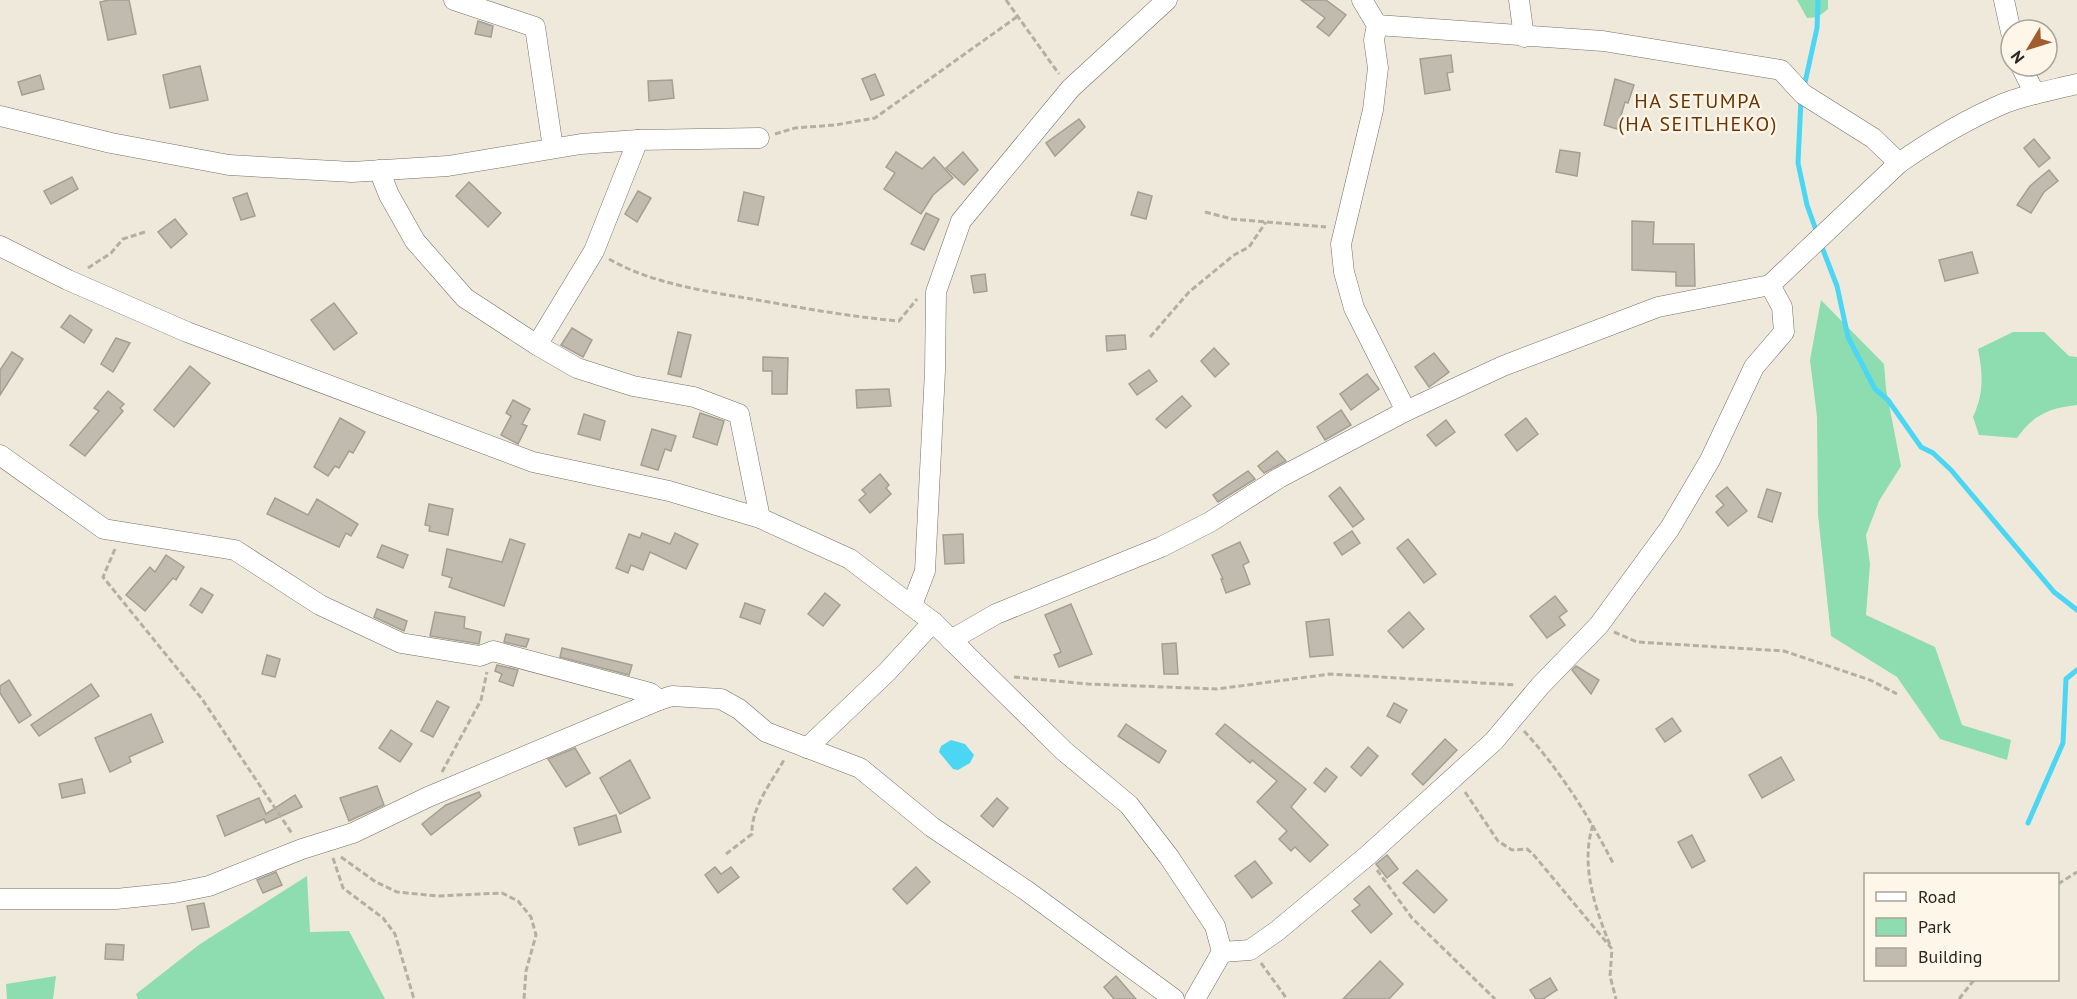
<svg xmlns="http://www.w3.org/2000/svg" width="2077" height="999" font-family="'PT Sans',sans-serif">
  <rect width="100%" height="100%" fill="#efe9dc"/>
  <g fill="#8dddb0">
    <polygon points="1797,0 1828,0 1828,9 1818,17 1807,18"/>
    <polygon points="1821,300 1884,364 1886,389 1901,466 1879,501 1866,535 1870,564 1866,615 1935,647 1962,725 2011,740 2007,760 1940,739 1897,677 1831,636 1818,515 1817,417 1810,360"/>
    <path d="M2013,332H2044L2069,356L2077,357V405C2049,408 2033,415 2017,438L1979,435L1973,417C1984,393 1983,375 1978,349Z"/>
    <polygon points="307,876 310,932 349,931 385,999 138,999 136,994 200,944"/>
    <polygon points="56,976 53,999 7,999 6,984"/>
  </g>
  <polygon fill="#4bd6f4" points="951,740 965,744 974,755 970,763 958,770 953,769 939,752 941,746"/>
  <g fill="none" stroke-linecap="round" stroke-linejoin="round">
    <g stroke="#4bd6f4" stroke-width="5">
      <polyline points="1804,87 1817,28 1818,0"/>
      <polyline points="1801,99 1798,163 1807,205 1817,233"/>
      <polyline points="1820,242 1837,286 1848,337 1875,389 1888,400 1921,447 1933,453 1951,470 2054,592 2077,610"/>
      <polyline points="2028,823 2063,743 2066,679 2077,670"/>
    </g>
  </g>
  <g fill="#c1baae" stroke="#a59f92" stroke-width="1.5">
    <polygon points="109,0 129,0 136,34 108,40 100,2"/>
    <polygon points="1301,0 1326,0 1346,15 1329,36 1317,27 1325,18"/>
    <polygon points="478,21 493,26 491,37 475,34"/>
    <polygon points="1451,55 1453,72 1447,73 1450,90 1425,94 1420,59"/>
    <polygon points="200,66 208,100 170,108 163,75"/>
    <polygon points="875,74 884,95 871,100 862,79"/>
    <polygon points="40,75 44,89 22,95 18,82"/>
    <polygon points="1615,79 1634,85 1628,103 1625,102 1617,129 1604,125"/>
    <polygon points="672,80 674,98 649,101 648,81"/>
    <polygon points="1079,119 1085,127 1055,156 1046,143"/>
    <polygon points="2034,139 2050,158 2039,167 2024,148"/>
    <polygon points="1560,150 1580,153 1577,176 1556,172"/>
    <polygon points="896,152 922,169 934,157 953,178 933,195 921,214 884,189 895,173 886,167"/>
    <polygon points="963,152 978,170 964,185 946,168"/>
    <polygon points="2049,170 2058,181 2044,192 2031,213 2017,205 2030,186"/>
    <polygon points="72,177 78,189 51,204 44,191"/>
    <polygon points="469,182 501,213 488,227 456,196"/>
    <polygon points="638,191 651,198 637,222 625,214"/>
    <polygon points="744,192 764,197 758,225 738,221"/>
    <polygon points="1138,192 1152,196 1146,219 1131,215"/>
    <polygon points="247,193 255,216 241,220 233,198"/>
    <polygon points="926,213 939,219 924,250 911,244"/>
    <polygon points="175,219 187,234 171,248 158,232"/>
    <polygon points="1632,221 1654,222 1653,244 1694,244 1695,286 1676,286 1676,272 1632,270"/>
    <polygon points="1972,252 1978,273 1945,281 1939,260"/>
    <polygon points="985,274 987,291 974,293 971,276"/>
    <polygon points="334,303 357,333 334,350 311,320"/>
    <polygon points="70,315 92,330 84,343 61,327"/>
    <polygon points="572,328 592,340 583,357 561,345"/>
    <polygon points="678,332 691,335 681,377 668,374"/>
    <polygon points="1125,335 1126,349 1107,351 1106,336"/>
    <polygon points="116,338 130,343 113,372 101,364"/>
    <polygon points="1214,348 1229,364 1215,377 1201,361"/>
    <polygon points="12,352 23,359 0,395 0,370"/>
    <polygon points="1434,353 1449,372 1429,387 1415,367"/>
    <polygon points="763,357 788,358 787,394 772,394 772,371 763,371"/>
    <polygon points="190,366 210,383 174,427 154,410"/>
    <polygon points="1149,370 1157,381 1137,395 1129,384"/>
    <polygon points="1367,374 1379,389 1351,410 1340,394"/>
    <polygon points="889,389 891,406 857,408 856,390"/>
    <polygon points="108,391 124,404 120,408 123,411 85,456 70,445 99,411 94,408"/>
    <polygon points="1182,396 1191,406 1166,428 1156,419"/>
    <polygon points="513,400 530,409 522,424 527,426 518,444 501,435 511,416 506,413"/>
    <polygon points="1341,410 1351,425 1325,440 1317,427"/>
    <polygon points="700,413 724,421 717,445 693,437"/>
    <polygon points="584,414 605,421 600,440 578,434"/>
    <polygon points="340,418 365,432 353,453 349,451 339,468 335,466 328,476 314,467"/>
    <polygon points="1526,418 1538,434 1517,451 1505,435"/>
    <polygon points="1446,420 1455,432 1436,446 1427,435"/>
    <polygon points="652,429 676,436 671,451 665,449 658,470 641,465"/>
    <polygon points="1277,451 1286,461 1264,473 1258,466"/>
    <polygon points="1248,471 1255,479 1218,502 1213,495"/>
    <polygon points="880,474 889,485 886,488 891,494 870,513 859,500 866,494 862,490"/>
    <polygon points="1340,487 1364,519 1353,527 1329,496"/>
    <polygon points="1727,487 1747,511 1728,526 1716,512 1724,505 1716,496"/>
    <polygon points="1767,489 1781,493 1772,522 1758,517"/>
    <polygon points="275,498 308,515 317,499 358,524 351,536 346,533 339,547 267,514"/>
    <polygon points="429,504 453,509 448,535 429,531 430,526 425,525"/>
    <polygon points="1352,531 1360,543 1342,555 1334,543"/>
    <polygon points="642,533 670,544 675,533 698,544 686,569 650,552 643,570 631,565 628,573 616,568 629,534 640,538"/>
    <polygon points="963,534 964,563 945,564 943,535"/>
    <polygon points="510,539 525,544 504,606 449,587 452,578 442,575 447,549 502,562"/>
    <polygon points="1408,539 1436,574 1424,583 1397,548"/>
    <polygon points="1240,542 1249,562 1243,565 1250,584 1226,593 1221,579 1223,579 1212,555"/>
    <polygon points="382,545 408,555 403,568 377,557"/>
    <polygon points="166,555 184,567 176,580 173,578 145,611 126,595 150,567 155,572"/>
    <polygon points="201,588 213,595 202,613 190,605"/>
    <polygon points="825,593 840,605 823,626 808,614"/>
    <polygon points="1555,596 1567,611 1559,617 1565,625 1547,638 1530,616"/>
    <polygon points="745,603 765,610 760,624 740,617"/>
    <polygon points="1071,604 1092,654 1059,667 1054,655 1061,652 1045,615"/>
    <polygon points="377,609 407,621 404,631 374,617"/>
    <polygon points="435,612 465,617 464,628 481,632 479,644 430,636"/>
    <polygon points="1409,612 1424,629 1403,648 1388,631"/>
    <polygon points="1329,619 1333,655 1310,657 1306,622"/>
    <polygon points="506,634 529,639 526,647 504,642"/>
    <polygon points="1176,643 1178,674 1164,674 1162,644"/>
    <polygon points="562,648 632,665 629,675 560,657"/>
    <polygon points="267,655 280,659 275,677 262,674"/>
    <polygon points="497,665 518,670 513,686 499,681 502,674 495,671"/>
    <polygon points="1576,666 1599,680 1591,694 1572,670"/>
    <polygon points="9,680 31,715 19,723 0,693 0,686"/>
    <polygon points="91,684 99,696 39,736 31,725"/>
    <polygon points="437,701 449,707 433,737 421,731"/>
    <polygon points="1394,703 1407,710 1400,723 1387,716"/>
    <polygon points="151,714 163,742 129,757 131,762 110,772 95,738"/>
    <polygon points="1672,718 1681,731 1665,742 1656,729"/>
    <polygon points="1126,724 1166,751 1159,763 1118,736"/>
    <polygon points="1225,724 1306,789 1291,807 1328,845 1310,862 1295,847 1291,851 1279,839 1287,831 1257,802 1277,781 1252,760 1250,763 1216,734"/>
    <polygon points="391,730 412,744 400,762 379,748"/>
    <polygon points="1445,739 1457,750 1423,785 1412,774"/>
    <polygon points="1368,747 1378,756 1361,776 1351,767"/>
    <polygon points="575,748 590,773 566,787 548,759"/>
    <polygon points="1781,757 1794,780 1762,798 1749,775"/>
    <polygon points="630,760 650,798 620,814 600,778"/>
    <polygon points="1326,768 1337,777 1325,792 1314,783"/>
    <polygon points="82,779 85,793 62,798 59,784"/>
    <polygon points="377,786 384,805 349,821 340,798"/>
    <polygon points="479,792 481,796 431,835 422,824 446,805"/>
    <polygon points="295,795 302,807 266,823 264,819 225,836 217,816 259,798 266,814"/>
    <polygon points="997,798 1008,808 993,827 981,816"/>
    <polygon points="616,815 621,832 579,845 574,828"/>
    <polygon points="1692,835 1705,861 1692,868 1678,842"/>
    <polygon points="1387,855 1398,869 1387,878 1376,864"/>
    <polygon points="1255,861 1272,883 1252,898 1235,876"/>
    <polygon points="715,867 721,874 731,867 739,877 718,893 705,875"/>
    <polygon points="916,867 930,882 907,904 893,889"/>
    <polygon points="1417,870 1447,900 1434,913 1403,883"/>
    <polygon points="276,872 282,885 263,893 257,880"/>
    <polygon points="1369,886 1392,914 1371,933 1352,911 1360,905 1354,899"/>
    <polygon points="204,903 209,927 192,930 187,906"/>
    <polygon points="106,944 124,945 123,960 105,959"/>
    <polygon points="1380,961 1403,984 1389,999 1343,999"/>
    <polygon points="1116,976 1136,999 1114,999 1104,987"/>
    <polygon points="1550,978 1557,990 1543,999 1536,999 1530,990"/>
  </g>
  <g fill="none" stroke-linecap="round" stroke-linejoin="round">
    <g stroke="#767064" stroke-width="21">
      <g id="minor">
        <polyline points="454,0 535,27 553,148"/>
        <polyline points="1362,0 1377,25 1374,40 1378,68 1373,110 1341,244 1344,272 1354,308 1406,411"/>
        <polyline points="1519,0 1524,37"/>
        <polyline points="2004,0 2011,32"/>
        <polyline points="1377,25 1603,41 1781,70 1803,94 1873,138 1899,163"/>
        <polyline points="2021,66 2035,94"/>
        <polyline points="0,116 111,143 229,165 352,172 448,166 581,144 638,140 759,138"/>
        <polyline points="379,170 389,195 415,241 465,298 537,345 577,368 633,386 694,397 739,414 760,518"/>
        <polyline points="0,246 68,280 187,332 533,462 669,491 760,518 850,559 933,622 1064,751 1129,805 1169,857 1215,926 1222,952 1195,999"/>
        <polyline points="537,345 594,251 638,140"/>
        <polyline points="0,455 104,529 235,550 320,605 401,643 480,656 493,651 650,693 659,700 428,797 353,833 302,849 209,886 174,893 116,899 0,899"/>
        <polyline points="912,605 925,571 935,371 936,292 961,221 1071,88 1167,0"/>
        <path d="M951,640L996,614L1161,547L1210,522L1279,478L1406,411L1503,366L1658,307L1770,285L1899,163C1932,140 1967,119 2005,103C2028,94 2053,90 2077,84"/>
        <polyline points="659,700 672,696 721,699 739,709 766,732 860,768 932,827 1027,891 1174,999"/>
        <polyline points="807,748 887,672 933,622"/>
        <polyline points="1222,952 1250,950 1277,931 1367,856 1494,741 1540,686 1599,625 1670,528 1710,460 1754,367 1784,332 1782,307 1770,285"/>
      </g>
    </g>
    <g stroke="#b4afa4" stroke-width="3" stroke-dasharray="6 3" stroke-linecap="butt">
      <polyline points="1006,0 1059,74"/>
      <polyline points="775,134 795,128 835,125 875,118 1018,16"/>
      <polyline points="1205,212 1232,219 1326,227"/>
      <path d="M609,259C654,285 712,292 763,301C808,309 853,317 899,321L917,299"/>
      <polyline points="88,268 111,253 123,239 148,231"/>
      <polyline points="1150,337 1189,292 1234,255 1249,247 1266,222"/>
      <polyline points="115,549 103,577 202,699 293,835"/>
      <polyline points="1614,632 1637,642 1784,651 1870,680 1897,694"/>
      <polyline points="1014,677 1088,684 1217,689 1330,674 1516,685"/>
      <path d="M1524,731C1560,770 1590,818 1614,865"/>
      <polyline points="442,772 481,700 487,672"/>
      <polyline points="1465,792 1498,841 1512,850 1527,849 1533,854 1612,949 1610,976 1616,999"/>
      <path d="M1593,825C1580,864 1595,908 1610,945"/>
      <path d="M726,854L752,834C751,807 772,782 785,758"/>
      <polyline points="341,857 376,882 397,892 437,896 502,893 518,901 531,917 536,935 526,971 524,999"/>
      <polyline points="333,858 343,888 383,918 395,934 414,999"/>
      <polyline points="1377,870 1412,918 1495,999"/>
      <polyline points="2058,884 2077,872"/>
      <polyline points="1261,963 1287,999"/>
      <polyline points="1959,999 1974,980"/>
    </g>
    <use href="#minor" stroke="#fff" stroke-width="20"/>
  </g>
  <g text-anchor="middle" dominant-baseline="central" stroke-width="4.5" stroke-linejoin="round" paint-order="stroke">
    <g font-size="20" letter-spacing="1.5" fill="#6d3200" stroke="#fdf6e9">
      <text x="1698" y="101">HA SETUMPA<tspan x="1698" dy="23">(HA SEITLHEKO)</tspan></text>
    </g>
  </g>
  <rect x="1864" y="873" width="195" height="108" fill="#fdf6e9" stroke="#a9a399" stroke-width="1.5"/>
  <rect x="1876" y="892" width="30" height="9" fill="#ffffff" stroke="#a9a399" stroke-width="1.5"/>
  <text x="1918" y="903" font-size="18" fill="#2a2722">Road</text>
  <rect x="1876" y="918" width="30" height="18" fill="#8dddb0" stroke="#a9a399" stroke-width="1.5"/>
  <text x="1918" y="933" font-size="18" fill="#2a2722">Park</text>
  <rect x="1876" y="948" width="30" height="18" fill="#c1baae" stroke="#a9a399" stroke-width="1.5"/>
  <text x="1918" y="963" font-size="18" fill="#2a2722">Building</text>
  <g transform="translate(2029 48) rotate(232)"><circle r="28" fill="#fdf6e9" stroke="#a9a399" stroke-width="1.5"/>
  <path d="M0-4.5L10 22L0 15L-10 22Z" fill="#a25d2f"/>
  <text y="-9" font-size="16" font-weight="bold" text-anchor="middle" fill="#2a2722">N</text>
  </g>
</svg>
